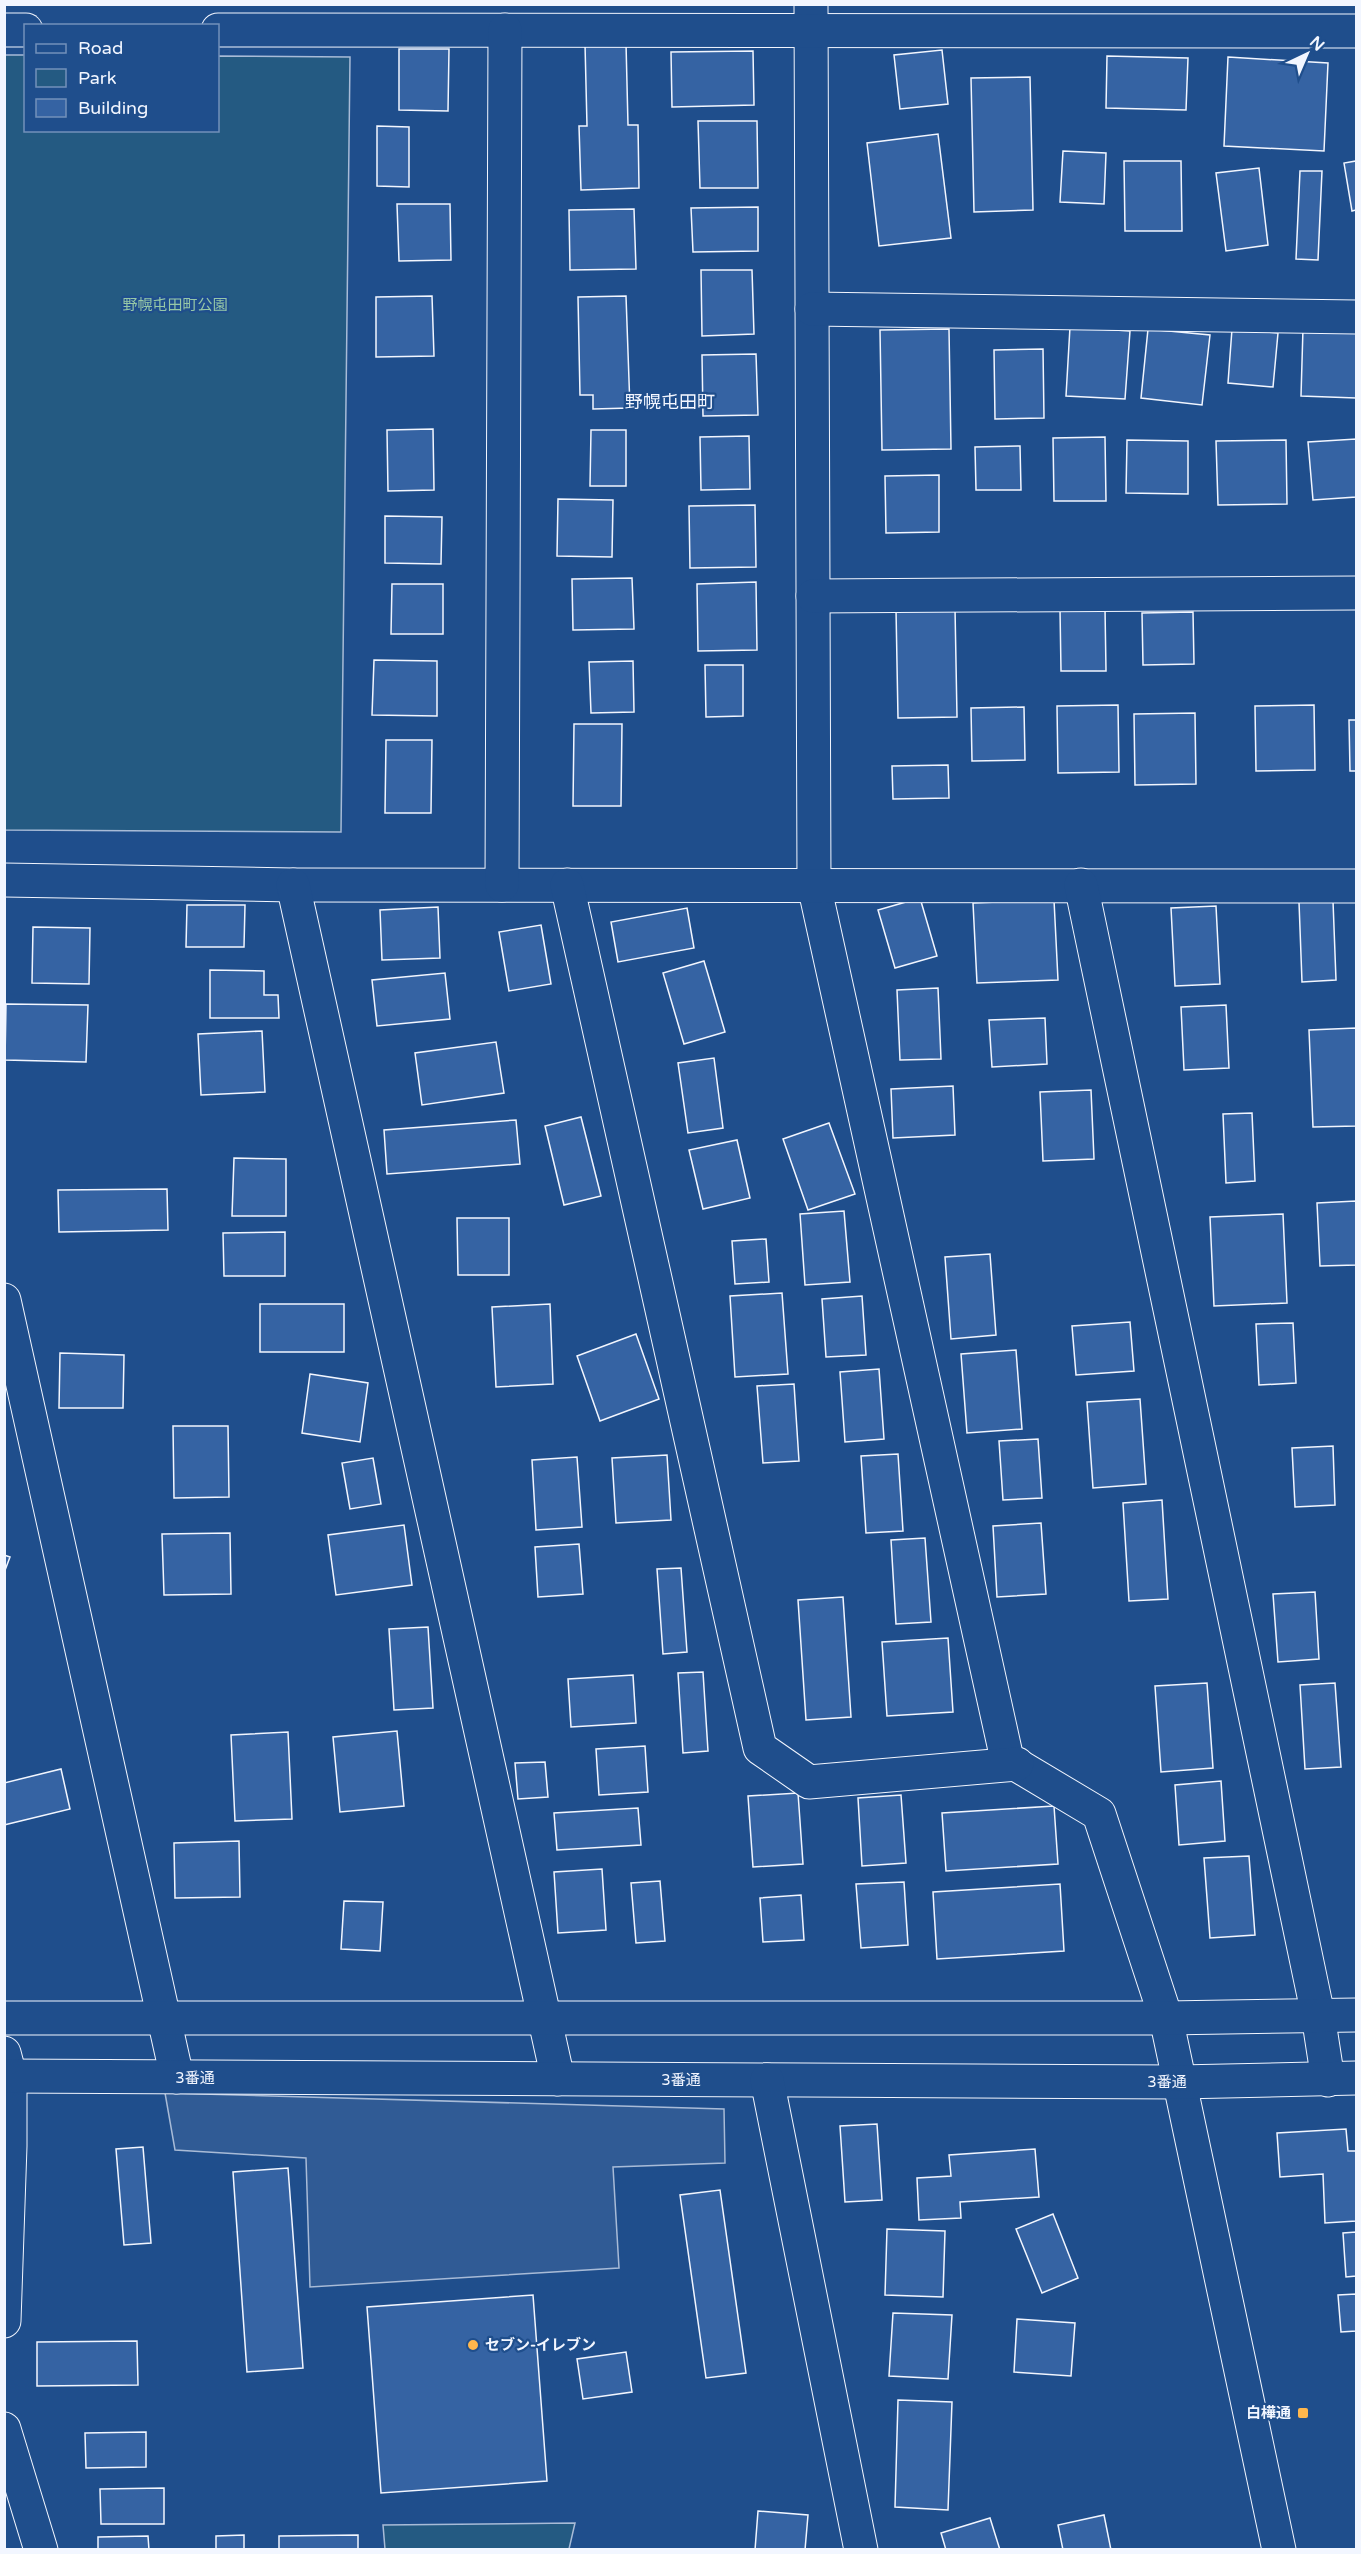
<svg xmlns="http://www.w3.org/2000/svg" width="1361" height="2554" font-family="'Varela Round','Noto Sans JP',sans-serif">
  <rect width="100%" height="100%" fill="#1f4e8c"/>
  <g fill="#245a82" stroke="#a8bbd7" stroke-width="1.5">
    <polygon points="4,55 25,55 26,130 218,130 218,56 350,57 341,832 5,830"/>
    <polygon points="575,2523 569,2549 385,2549 383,2525"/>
  </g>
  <polygon fill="#305b95" stroke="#a8bbd7" stroke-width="1.5" points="165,2093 724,2109 725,2163 613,2167 619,2268 310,2287 306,2158 175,2150"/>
  <g fill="#3563a3" stroke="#f2f6ff" stroke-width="1.5">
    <polygon points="626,43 628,125 638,125 639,188 581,190 579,126 587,126 585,44"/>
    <polygon points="399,49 449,49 448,111 399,110"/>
    <polygon points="942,50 948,104 900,109 894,55"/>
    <polygon points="753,51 754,105 672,107 671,52"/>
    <polygon points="1107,56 1188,58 1186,110 1106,108"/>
    <polygon points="1228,57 1328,63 1324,151 1224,146"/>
    <polygon points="1030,77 1033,210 974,212 971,78"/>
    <polygon points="698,121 757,121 758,188 700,188"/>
    <polygon points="377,126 409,127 409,187 377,186"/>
    <polygon points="938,134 951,238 879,246 867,143"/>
    <polygon points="1063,151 1106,153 1104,204 1060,202"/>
    <polygon points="1124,161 1181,161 1182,231 1125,231"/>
    <polygon points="1356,161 1356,210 1352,211 1344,163"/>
    <polygon points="1259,168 1268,245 1226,251 1216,173"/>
    <polygon points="1300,171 1322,171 1318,260 1296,259"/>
    <polygon points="397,204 450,204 451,260 399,261"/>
    <polygon points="758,207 758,251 693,252 691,208"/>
    <polygon points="634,209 636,269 570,270 569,210"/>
    <polygon points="701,270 752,270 754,334 702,336"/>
    <polygon points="432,296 434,356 376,357 376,297"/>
    <polygon points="626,296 630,408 593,409 593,395 580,395 578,297"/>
    <polygon points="1070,327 1130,331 1125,399 1066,396"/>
    <polygon points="1303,328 1356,330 1356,398 1301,396"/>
    <polygon points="949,329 951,449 882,450 880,330"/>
    <polygon points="1148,329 1210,335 1202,405 1141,398"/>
    <polygon points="1232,329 1278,333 1273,387 1228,383"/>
    <polygon points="1043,349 1044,418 995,419 994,350"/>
    <polygon points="756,354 758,415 703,416 702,355"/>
    <polygon points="433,429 434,490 388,491 387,430"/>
    <polygon points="591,430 626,430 626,486 590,486"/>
    <polygon points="749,436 750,489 701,490 700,437"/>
    <polygon points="1105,437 1106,501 1054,501 1053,438"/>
    <polygon points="1356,439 1356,497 1313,500 1308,442"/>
    <polygon points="1127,440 1188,441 1188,494 1126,493"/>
    <polygon points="1286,440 1287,504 1218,505 1216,441"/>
    <polygon points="1020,446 1021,490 976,490 975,447"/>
    <polygon points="939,475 939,532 886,533 885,476"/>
    <polygon points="558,499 613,500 612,557 557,556"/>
    <polygon points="755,505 756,567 690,568 689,506"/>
    <polygon points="385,516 442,517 441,564 385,563"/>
    <polygon points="632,578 634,629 573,630 572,579"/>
    <polygon points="756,582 757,650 698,651 697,584"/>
    <polygon points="392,584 443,584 443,634 391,634"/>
    <polygon points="955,608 957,717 898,718 896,609"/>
    <polygon points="1105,608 1106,671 1061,671 1060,609"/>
    <polygon points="1193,612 1194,664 1143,665 1142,613"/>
    <polygon points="374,660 437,661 437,716 372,715"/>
    <polygon points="633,661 634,712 591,713 589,662"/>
    <polygon points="705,665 743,665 743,716 706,717"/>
    <polygon points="1118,705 1119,772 1058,773 1057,706"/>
    <polygon points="1314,705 1315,770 1256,771 1255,706"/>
    <polygon points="1024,707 1025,760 972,761 971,708"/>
    <polygon points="1195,713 1196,784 1135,785 1134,714"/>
    <polygon points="1349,720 1356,720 1356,771 1350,771"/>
    <polygon points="574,724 622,724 621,806 573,806"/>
    <polygon points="386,740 432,740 431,813 385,813"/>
    <polygon points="948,765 949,798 893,799 892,766"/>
    <polygon points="920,898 937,956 895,968 878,910"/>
    <polygon points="1054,900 1058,980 977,983 973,903"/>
    <polygon points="1333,901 1336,980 1302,982 1299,902"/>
    <polygon points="187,905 245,905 244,947 186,947"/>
    <polygon points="1216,906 1220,984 1175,986 1171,908"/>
    <polygon points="438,907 440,958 382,960 380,910"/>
    <polygon points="687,908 694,948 618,962 611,922"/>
    <polygon points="541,925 551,984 509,991 499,932"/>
    <polygon points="33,927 90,928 89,984 32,983"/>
    <polygon points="704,961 725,1032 684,1044 663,973"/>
    <polygon points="210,970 264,971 264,995 278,995 279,1018 210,1018"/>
    <polygon points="445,973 450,1019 377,1026 372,980"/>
    <polygon points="938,988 941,1059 900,1060 897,990"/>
    <polygon points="6,1004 88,1005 86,1062 5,1060"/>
    <polygon points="1226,1005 1229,1068 1184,1070 1181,1007"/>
    <polygon points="1045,1018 1047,1064 992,1067 989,1020"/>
    <polygon points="1356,1028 1356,1126 1313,1127 1309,1030"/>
    <polygon points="262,1031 265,1092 201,1095 198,1034"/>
    <polygon points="496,1042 504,1093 422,1105 415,1053"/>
    <polygon points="714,1058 723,1128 688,1133 678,1063"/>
    <polygon points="953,1086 955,1135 893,1138 891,1089"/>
    <polygon points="1091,1090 1094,1159 1043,1161 1040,1092"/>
    <polygon points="1252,1113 1255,1181 1226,1183 1223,1114"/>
    <polygon points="581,1117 601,1196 564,1205 545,1126"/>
    <polygon points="516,1120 520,1164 387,1174 384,1130"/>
    <polygon points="829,1123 855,1194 808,1210 783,1139"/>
    <polygon points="737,1140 750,1198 703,1209 689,1150"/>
    <polygon points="234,1158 286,1159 286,1216 232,1216"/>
    <polygon points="167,1189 168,1230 59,1232 58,1190"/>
    <polygon points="1356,1201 1356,1265 1320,1266 1317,1203"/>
    <polygon points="844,1211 850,1282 805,1285 800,1214"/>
    <polygon points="1283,1214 1287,1303 1214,1306 1210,1217"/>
    <polygon points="457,1218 509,1218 509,1275 458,1275"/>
    <polygon points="285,1232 285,1276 224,1276 223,1233"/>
    <polygon points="766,1239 769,1282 735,1284 732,1241"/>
    <polygon points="990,1254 996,1335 951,1339 945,1257"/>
    <polygon points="782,1293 788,1374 735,1377 730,1296"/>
    <polygon points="862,1296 866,1355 826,1357 822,1299"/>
    <rect x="260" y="1304" width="84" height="48"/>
    <polygon points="550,1304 553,1384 496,1387 492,1307"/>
    <polygon points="1130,1322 1134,1371 1076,1375 1072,1326"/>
    <polygon points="1293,1323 1296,1383 1259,1385 1256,1324"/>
    <polygon points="636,1334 659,1399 600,1421 577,1356"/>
    <polygon points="1016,1350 1022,1429 967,1433 961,1354"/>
    <polygon points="60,1353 124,1355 123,1408 59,1408"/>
    <polygon points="879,1369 884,1439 845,1442 840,1372"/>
    <polygon points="310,1374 368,1383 360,1442 302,1433"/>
    <polygon points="794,1384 799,1461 763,1463 757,1386"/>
    <polygon points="1140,1399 1146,1484 1093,1488 1087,1402"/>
    <polygon points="173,1426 228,1426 229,1497 174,1498"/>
    <polygon points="1038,1439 1042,1498 1003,1500 999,1441"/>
    <polygon points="1333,1446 1335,1505 1295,1507 1292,1448"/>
    <polygon points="898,1454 903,1531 866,1533 861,1456"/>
    <polygon points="667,1455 671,1520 616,1523 612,1458"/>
    <polygon points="577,1457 582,1527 536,1530 532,1460"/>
    <polygon points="373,1458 381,1504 350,1509 342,1463"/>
    <polygon points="1162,1500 1168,1599 1129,1601 1123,1503"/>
    <polygon points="1041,1523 1046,1594 997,1597 993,1526"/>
    <polygon points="404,1525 412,1585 336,1595 328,1535"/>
    <polygon points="230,1533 231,1594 164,1595 162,1534"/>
    <polygon points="925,1538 931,1622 896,1624 891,1540"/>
    <polygon points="579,1544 583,1594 538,1597 535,1547"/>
    <polygon points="4,1555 10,1557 4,1573"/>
    <polygon points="681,1568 687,1652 663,1654 657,1569"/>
    <polygon points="1315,1592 1319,1659 1278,1662 1273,1594"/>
    <polygon points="843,1597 851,1717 806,1720 798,1600"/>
    <polygon points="428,1627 433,1708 394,1710 389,1629"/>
    <polygon points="948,1638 953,1712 887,1716 882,1642"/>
    <polygon points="703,1672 708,1751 683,1753 678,1673"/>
    <polygon points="633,1675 636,1723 571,1727 568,1679"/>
    <polygon points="1207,1683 1213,1768 1161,1772 1155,1686"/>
    <polygon points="1335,1683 1341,1767 1305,1769 1300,1685"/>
    <polygon points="397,1731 404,1806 340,1812 333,1737"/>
    <polygon points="288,1732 292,1819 235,1821 231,1735"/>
    <polygon points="645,1746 648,1792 599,1795 596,1749"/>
    <polygon points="545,1762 548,1797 518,1799 515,1763"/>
    <polygon points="61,1769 70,1809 4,1825 4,1783"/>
    <polygon points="1221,1781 1225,1841 1179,1845 1175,1785"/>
    <polygon points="798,1793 803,1864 753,1867 748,1796"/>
    <polygon points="901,1795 906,1863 862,1866 858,1798"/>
    <polygon points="1054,1806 1058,1864 946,1871 942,1813"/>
    <polygon points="638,1808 641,1845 557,1850 554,1813"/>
    <polygon points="239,1841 240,1897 175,1898 174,1843"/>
    <polygon points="1249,1856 1255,1935 1210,1938 1204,1858"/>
    <polygon points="602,1869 606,1930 558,1933 554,1872"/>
    <polygon points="660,1881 665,1941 636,1943 631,1883"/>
    <polygon points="904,1882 908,1945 861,1948 856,1884"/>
    <polygon points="1060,1884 1064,1951 937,1959 933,1892"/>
    <polygon points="801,1895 804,1940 763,1942 760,1898"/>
    <polygon points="344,1901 383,1902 380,1951 341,1949"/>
    <polygon points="877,2124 882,2200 845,2202 840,2126"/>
    <polygon points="1346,2129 1348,2151 1356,2151 1356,2221 1325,2223 1323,2174 1280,2177 1277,2133"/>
    <polygon points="143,2147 151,2243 124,2245 116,2149"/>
    <polygon points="1035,2149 1039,2197 960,2202 961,2218 919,2220 917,2178 951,2176 949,2155"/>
    <polygon points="288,2168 303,2368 247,2372 233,2172"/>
    <polygon points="720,2190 746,2373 706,2378 680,2195"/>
    <polygon points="1053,2214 1078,2278 1042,2293 1016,2229"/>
    <polygon points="887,2229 945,2231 943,2297 885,2295"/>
    <polygon points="1356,2232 1356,2276 1346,2277 1343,2233"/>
    <polygon points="1356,2294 1356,2331 1341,2332 1338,2295"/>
    <polygon points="533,2295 547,2481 381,2493 367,2307"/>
    <polygon points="893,2313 952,2315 948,2379 889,2376"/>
    <polygon points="1017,2319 1075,2323 1071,2376 1014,2372"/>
    <polygon points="137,2341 138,2385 37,2386 37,2342"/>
    <polygon points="626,2352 632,2392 583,2399 577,2359"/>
    <polygon points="898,2400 952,2402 948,2510 895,2507"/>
    <polygon points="146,2432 146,2467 86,2468 85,2433"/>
    <polygon points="164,2488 164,2524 101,2524 100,2489"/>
    <polygon points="758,2511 808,2515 805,2550 755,2550"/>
    <polygon points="1104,2515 1111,2550 1063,2550 1058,2525"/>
    <polygon points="990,2518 1000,2550 946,2550 941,2533"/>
    <polygon points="244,2535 244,2550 216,2550 216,2536"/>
    <polygon points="358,2535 358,2550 279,2550 279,2536"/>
    <polygon points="148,2536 149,2550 98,2550 98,2537"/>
  </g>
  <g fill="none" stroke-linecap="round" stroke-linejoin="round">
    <g stroke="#f2f6ff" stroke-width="35">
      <g id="minor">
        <polyline points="811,4 814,885 1007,1759 1099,1814 1166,2018 1279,2550"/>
        <polyline points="4,30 26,30"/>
        <polyline points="218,30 1356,31"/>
        <polyline points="812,309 1356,317"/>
        <polyline points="813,596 1356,593"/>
        <polyline points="4,880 293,885 1356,886"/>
        <polyline points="293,885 558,2079"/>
        <polyline points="502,885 505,30"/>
        <polyline points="567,885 760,1748 809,1782 1017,1764"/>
        <polyline points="1081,885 1318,2015 1328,2080"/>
        <polyline points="4,1300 177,2077"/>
        <polyline points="4,2018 1166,2018 1356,2015"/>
        <polyline points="4,2053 10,2076 10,2146 4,2321"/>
        <polyline points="4,2076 1179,2082 1356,2078"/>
        <polyline points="767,2080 861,2550"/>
        <polyline points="4,2429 41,2550"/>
      </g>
    </g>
    <use href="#minor" stroke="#1f4e8c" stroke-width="33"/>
  </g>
  <g fill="#ffb74d" stroke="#1f4e8c" stroke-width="2">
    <circle cx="473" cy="2345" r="6"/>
    <rect x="1297" y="2407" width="12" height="12" rx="3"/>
  </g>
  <g text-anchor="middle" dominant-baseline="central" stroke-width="4.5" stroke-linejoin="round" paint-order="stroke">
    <g font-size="15" fill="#97c8a6" stroke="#1f4e8c">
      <text x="175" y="305">野幌屯田町公園</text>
    </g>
    <g font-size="15" fill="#f2f6ff" stroke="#1f4e8c">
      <text x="195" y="2078">3番通</text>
      <text x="681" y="2080">3番通</text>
      <text x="1167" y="2082">3番通</text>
    </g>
    <g font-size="15" font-weight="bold" fill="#f2f6ff" stroke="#1f4e8c" text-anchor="start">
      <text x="485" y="2345">セブン-イレブン</text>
      <text x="1291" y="2413" text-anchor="end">白樺通</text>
    </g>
    <g font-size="18" fill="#f2f6ff" stroke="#1f4e8c">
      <text x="670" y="402">野幌屯田町</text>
    </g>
  </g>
  <rect width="1361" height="2554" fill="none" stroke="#f2f6ff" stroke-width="12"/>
  <rect x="24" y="24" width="195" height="108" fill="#1f4e8c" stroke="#7391ba" stroke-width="1.5"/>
  <rect x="36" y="44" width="30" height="9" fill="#1f4e8c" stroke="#7391ba" stroke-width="1.5"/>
  <text x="78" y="54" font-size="18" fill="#f2f6ff">Road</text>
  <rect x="36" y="69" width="30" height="18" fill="#245a82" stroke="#7391ba" stroke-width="1.5"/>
  <text x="78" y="84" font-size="18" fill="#f2f6ff">Park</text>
  <rect x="36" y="99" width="30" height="18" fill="#3563a3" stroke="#7391ba" stroke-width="1.5"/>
  <text x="78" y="114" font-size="18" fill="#f2f6ff">Building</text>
  <g transform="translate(1307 54) rotate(44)" stroke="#1f4e8c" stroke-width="4.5" paint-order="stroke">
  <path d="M0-4.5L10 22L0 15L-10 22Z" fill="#f2f6ff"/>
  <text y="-9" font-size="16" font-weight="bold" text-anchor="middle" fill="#f2f6ff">N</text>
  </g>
</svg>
